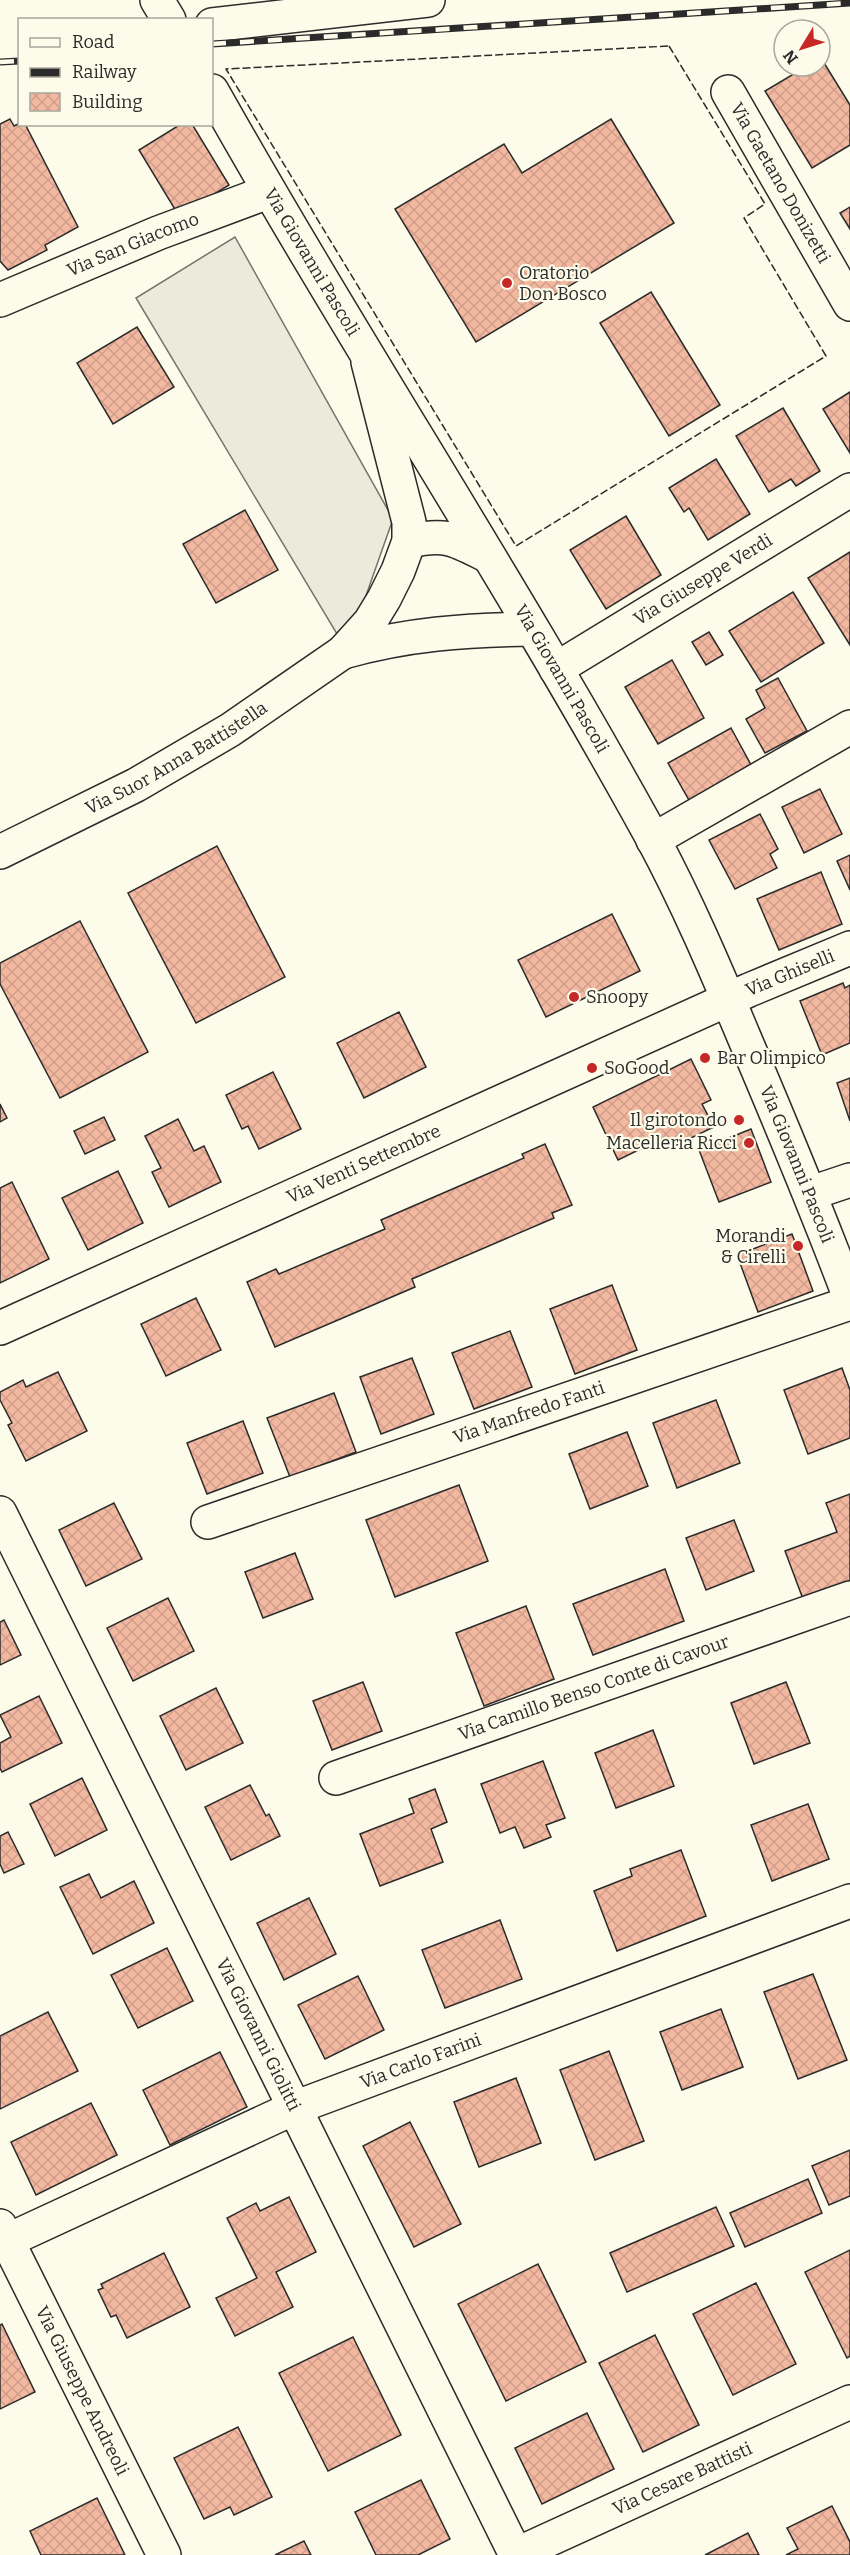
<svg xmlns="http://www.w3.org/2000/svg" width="850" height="2555" font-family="Bitter,serif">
  <defs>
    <pattern id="building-cross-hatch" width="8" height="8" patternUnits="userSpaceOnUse" patternTransform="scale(1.5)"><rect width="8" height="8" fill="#f2b8a0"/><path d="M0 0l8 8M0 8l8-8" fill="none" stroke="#d09e8a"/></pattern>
  </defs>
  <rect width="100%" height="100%" fill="#fdfbea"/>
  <polygon fill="#eceadb" stroke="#74746e" stroke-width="1.5" points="235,237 393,519 357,621 337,634 136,298"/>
  <g fill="url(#building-cross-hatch)" stroke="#2b2b2b" stroke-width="1.5">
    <polygon points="821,58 850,105 850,145 812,168 765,91 807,66 820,66"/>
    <polygon points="10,119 14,126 20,123 25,124 78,227 45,245 47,250 8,270 0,261 0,124"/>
    <polygon points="611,119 674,223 476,342 395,209 504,144 522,173"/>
    <polygon points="181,124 192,124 229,185 179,216 139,150"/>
    <polygon points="850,207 850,229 840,213"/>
    <polygon points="651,292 720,405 669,436 600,323"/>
    <polygon points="137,327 174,387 113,424 77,363"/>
    <polygon points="850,392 850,453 823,409"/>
    <polygon points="783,408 820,471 796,486 791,479 769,492 736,436"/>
    <polygon points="716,459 750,514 708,540 689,508 684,512 669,488"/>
    <polygon points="245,510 278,570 216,603 183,544"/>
    <polygon points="626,516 661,575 606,609 570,550"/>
    <polygon points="850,552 850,645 808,578"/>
    <polygon points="793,592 824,643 761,682 729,631"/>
    <polygon points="709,632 723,655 706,665 692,642"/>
    <polygon points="672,660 704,718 658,744 625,687"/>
    <polygon points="778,678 807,731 765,753 746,719 765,708 756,690"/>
    <polygon points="731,728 756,774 694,809 668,763"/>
    <polygon points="820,789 842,834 804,853 782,807"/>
    <polygon points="760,814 778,849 770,854 777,868 735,889 709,840"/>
    <polygon points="217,846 285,977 196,1023 128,893"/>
    <polygon points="850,855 850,890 837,861"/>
    <polygon points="821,872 842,924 779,950 757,899"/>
    <polygon points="612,914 640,971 546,1017 518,960"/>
    <polygon points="80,921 148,1052 60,1098 0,984 0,963"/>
    <polygon points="843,983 845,988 850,985 850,1043 822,1055 800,1001"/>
    <polygon points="399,1012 426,1067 364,1098 337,1043"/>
    <polygon points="691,1059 711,1100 702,1104 714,1127 666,1150 661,1139 618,1160 593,1107"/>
    <polygon points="273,1072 301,1129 259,1149 248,1126 242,1129 226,1095"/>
    <polygon points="850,1078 850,1121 837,1083"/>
    <polygon points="0,1104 7,1118 0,1122"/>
    <polygon points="104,1117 115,1140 85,1154 74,1131"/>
    <polygon points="178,1119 194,1151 204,1146 221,1182 169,1207 152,1172 161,1168 145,1136"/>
    <polygon points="751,1129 771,1182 719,1202 699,1150"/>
    <polygon points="545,1144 572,1205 552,1213 554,1218 412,1279 415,1287 275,1347 247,1282 276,1269 279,1274 385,1229 381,1220 524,1158 522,1154"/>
    <polygon points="118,1171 143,1223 88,1250 62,1198"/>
    <polygon points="12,1182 49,1259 0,1283 0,1188"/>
    <polygon points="792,1234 813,1291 758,1312 737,1255"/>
    <polygon points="612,1285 637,1350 575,1374 550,1309"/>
    <polygon points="196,1298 221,1350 166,1376 141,1324"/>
    <polygon points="510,1331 532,1387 474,1409 452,1353"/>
    <polygon points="412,1358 434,1414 381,1434 360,1377"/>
    <polygon points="842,1368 850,1390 850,1438 808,1454 784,1390"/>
    <polygon points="58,1372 87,1431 26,1461 8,1425 12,1423 0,1400 0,1392 23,1380 26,1387"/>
    <polygon points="334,1393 356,1452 290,1477 267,1418"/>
    <polygon points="716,1400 740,1463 677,1488 653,1423"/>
    <polygon points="243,1421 263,1473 207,1494 187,1443"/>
    <polygon points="627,1432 648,1486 590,1509 569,1454"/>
    <polygon points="459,1485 488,1561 395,1597 366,1520"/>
    <polygon points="850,1494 850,1590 806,1607 785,1551 837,1532 826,1503"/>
    <polygon points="114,1503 142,1559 86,1586 59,1530"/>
    <polygon points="734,1520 754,1571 706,1590 686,1538"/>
    <polygon points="295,1553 313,1599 263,1618 245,1572"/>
    <polygon points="665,1569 684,1621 593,1655 573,1604"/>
    <polygon points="168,1598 194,1651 133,1681 107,1628"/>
    <polygon points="526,1606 554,1679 484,1706 456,1633"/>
    <polygon points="4,1620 21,1655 0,1665 0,1622"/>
    <polygon points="363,1682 382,1731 332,1750 313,1701"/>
    <polygon points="786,1682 810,1743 754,1764 731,1703"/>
    <polygon points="216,1688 243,1743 186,1770 160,1716"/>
    <polygon points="39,1696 62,1743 2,1772 0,1768 0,1743 11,1737 0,1715"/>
    <polygon points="653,1730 674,1786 616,1808 595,1753"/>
    <polygon points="543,1761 565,1818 546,1825 551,1837 524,1848 515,1827 500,1833 481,1784"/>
    <polygon points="82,1778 107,1830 55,1856 30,1804"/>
    <polygon points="250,1785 266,1816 269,1814 280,1836 231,1860 205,1807"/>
    <polygon points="435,1789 447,1822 431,1829 443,1862 380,1886 360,1834 414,1813 409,1799"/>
    <polygon points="808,1804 829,1859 772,1881 751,1825"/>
    <polygon points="8,1832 24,1864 4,1873 0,1864 0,1836"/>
    <polygon points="681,1850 706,1916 617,1951 594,1891 632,1876 630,1869"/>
    <polygon points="89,1874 101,1898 134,1881 154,1923 93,1954 60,1887"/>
    <polygon points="309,1898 336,1954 284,1980 257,1923"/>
    <polygon points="500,1920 522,1979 445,2008 422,1950"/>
    <polygon points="167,1948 193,2001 138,2028 111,1975"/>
    <polygon points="813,1974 847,2060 798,2079 764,1992"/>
    <polygon points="358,1976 384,2030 325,2059 298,2005"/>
    <polygon points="721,2009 743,2067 682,2090 660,2032"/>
    <polygon points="48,2012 78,2071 0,2109 0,2036"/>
    <polygon points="609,2051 644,2141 595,2160 560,2070"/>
    <polygon points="220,2052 247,2107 170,2145 143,2090"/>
    <polygon points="516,2078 541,2143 479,2167 454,2102"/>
    <polygon points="91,2103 117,2155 36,2195 11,2142"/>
    <polygon points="410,2122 461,2224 414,2247 363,2146"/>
    <polygon points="850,2150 850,2196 829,2205 812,2166"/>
    <polygon points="808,2179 822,2213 745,2247 730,2213"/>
    <polygon points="289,2197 316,2252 276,2272 293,2307 235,2336 216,2298 257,2278 227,2218 256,2203 260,2211"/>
    <polygon points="716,2207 734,2246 627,2292 610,2253"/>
    <polygon points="850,2250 850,2356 847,2358 805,2272"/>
    <polygon points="164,2253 190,2307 127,2338 116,2315 111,2317 98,2290 103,2288 101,2284"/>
    <polygon points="538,2264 586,2362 506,2401 458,2304"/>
    <polygon points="756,2283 796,2364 733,2395 693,2314"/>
    <polygon points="2,2324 35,2392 0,2409 0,2325"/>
    <polygon points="655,2335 699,2425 643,2452 599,2363"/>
    <polygon points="353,2337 401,2435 328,2471 279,2373"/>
    <polygon points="587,2413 614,2469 542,2504 515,2448"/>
    <polygon points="238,2427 272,2497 234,2515 230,2507 204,2519 174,2458"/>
    <polygon points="421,2480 450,2539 418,2555 376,2555 355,2512"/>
    <polygon points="97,2498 125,2555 41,2555 30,2531"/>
    <polygon points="832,2506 850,2542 850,2555 786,2555 798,2549 787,2528"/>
    <polygon points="748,2533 759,2555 705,2555"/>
    <polygon points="304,2541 311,2555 275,2555"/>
  </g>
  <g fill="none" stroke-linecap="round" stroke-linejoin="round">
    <g stroke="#2b2b2b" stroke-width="36">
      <g id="street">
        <polyline points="212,25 428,0"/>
        <path id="s1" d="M728,92L850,304"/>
        <path id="s2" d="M0,300L158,233L268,192"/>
        <path d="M409,541C447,533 454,539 488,556"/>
        <path d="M343,652C407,634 465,630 532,629"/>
        <path id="s3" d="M556,669L850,490"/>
        <polyline points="653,840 850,727"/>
        <path id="s4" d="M0,852L136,785L230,730L343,652L370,622L384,599L398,571L409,541V522L368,362"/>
        <polyline points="811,1193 850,1180"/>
        <path id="s5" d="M0,1328L749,990L850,948"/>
        <path id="s6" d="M0,1513L516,2555"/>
        <path id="s7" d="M208,1522L850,1303"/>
        <path id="s8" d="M336,1778L850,1598"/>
        <path id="s9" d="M0,2226L164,2555"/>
        <path id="s10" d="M0,2244L294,2108L850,1901"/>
        <path id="s11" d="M515,2555L850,2402"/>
      </g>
    </g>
    <g stroke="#2b2b2b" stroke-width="36">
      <g id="secondary">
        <polyline points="157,0 169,20"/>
        <path id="s12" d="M212,91C354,343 513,584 652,837C687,902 716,970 744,1037C781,1124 817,1210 850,1298"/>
      </g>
    </g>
    <use href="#street" stroke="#fdfbea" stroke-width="33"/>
    <use href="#secondary" stroke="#fdfbea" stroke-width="33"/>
    <g stroke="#2b2b2b" stroke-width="7">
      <g id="rail">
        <polyline points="212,44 850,3"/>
        <polyline points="0,62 20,61"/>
      </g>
    </g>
    <use href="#rail" stroke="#fdfbea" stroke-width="4.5" stroke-dasharray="14" stroke-linecap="butt"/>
    <polygon stroke="#2b2b2b" stroke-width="1.5" stroke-dasharray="8 3" stroke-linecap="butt" points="669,46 765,204 744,218 826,356 516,546 226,69"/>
  </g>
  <g fill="#c62828" stroke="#fdfbea" stroke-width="2">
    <circle cx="507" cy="283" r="6"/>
    <circle cx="574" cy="997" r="6"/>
    <circle cx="705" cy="1058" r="6"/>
    <circle cx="592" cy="1068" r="6"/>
    <circle cx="739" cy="1120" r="6"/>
    <circle cx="749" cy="1143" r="6"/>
    <circle cx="798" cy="1246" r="6"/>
  </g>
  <g text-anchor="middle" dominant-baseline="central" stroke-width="4.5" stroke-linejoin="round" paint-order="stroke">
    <g font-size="18" fill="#2b2b2b" stroke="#fdfbea">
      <text stroke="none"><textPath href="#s1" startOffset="105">Via Gaetano Donizetti</textPath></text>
      <text stroke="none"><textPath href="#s2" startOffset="144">Via San Giacomo</textPath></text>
      <text stroke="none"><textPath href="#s12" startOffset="198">Via Giovanni Pascoli</textPath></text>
      <text stroke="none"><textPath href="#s3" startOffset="172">Via Giuseppe Verdi</textPath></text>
      <text stroke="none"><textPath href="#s12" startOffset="684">Via Giovanni Pascoli</textPath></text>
      <text stroke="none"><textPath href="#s4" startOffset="200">Via Suor Anna Battistella</textPath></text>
      <text stroke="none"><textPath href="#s5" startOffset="866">Via Ghiselli</textPath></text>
      <text stroke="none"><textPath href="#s5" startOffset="399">Via Venti Settembre</textPath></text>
      <text stroke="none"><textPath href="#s12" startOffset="1224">Via Giovanni Pascoli</textPath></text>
      <text stroke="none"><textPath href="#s7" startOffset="339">Via Manfredo Fanti</textPath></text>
      <text stroke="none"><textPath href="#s8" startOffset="273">Via Camillo Benso Conte di Cavour</textPath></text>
      <text stroke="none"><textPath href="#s6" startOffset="582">Via Giovanni Giolitti</textPath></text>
      <text stroke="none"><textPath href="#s10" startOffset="459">Via Carlo Farini</textPath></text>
      <text stroke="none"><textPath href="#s9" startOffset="184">Via Giuseppe Andreoli</textPath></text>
      <text stroke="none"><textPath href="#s11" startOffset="184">Via Cesare Battisti</textPath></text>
    </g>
    <g font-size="18" fill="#2b2b2b" stroke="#fdfbea" text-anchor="start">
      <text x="519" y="273">Oratorio<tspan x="519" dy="21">Don Bosco</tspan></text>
      <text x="586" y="997">Snoopy</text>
      <text x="717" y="1058">Bar Olimpico</text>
      <text x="604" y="1068">SoGood</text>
      <text x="727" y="1120" text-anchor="end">Il girotondo</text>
      <text x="737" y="1143" text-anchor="end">Macelleria Ricci</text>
      <text x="786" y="1236" text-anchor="end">Morandi<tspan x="786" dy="21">&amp; Cirelli</tspan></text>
    </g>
  </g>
  <rect x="18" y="18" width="195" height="108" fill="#fdfbea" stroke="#a9a89e" stroke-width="1.5"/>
  <rect x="30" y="38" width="30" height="9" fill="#fdfbea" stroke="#a9a89e" stroke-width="1.5"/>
  <text x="72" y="48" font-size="18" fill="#2b2b2b">Road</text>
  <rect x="30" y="68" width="30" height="9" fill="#2b2b2b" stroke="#a9a89e" stroke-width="1.5"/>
  <text x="72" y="78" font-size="18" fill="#2b2b2b">Railway</text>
  <rect x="30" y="93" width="30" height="18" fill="url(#building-cross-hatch)" stroke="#a9a89e" stroke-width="1.5"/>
  <text x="72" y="108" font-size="18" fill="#2b2b2b">Building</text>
  <g transform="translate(802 48) rotate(232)"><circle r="28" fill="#fdfbea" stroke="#a9a89e" stroke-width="1.5"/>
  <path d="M0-4.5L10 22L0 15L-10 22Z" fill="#c62828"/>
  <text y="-9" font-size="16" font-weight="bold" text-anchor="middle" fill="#2b2b2b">N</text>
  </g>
</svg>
